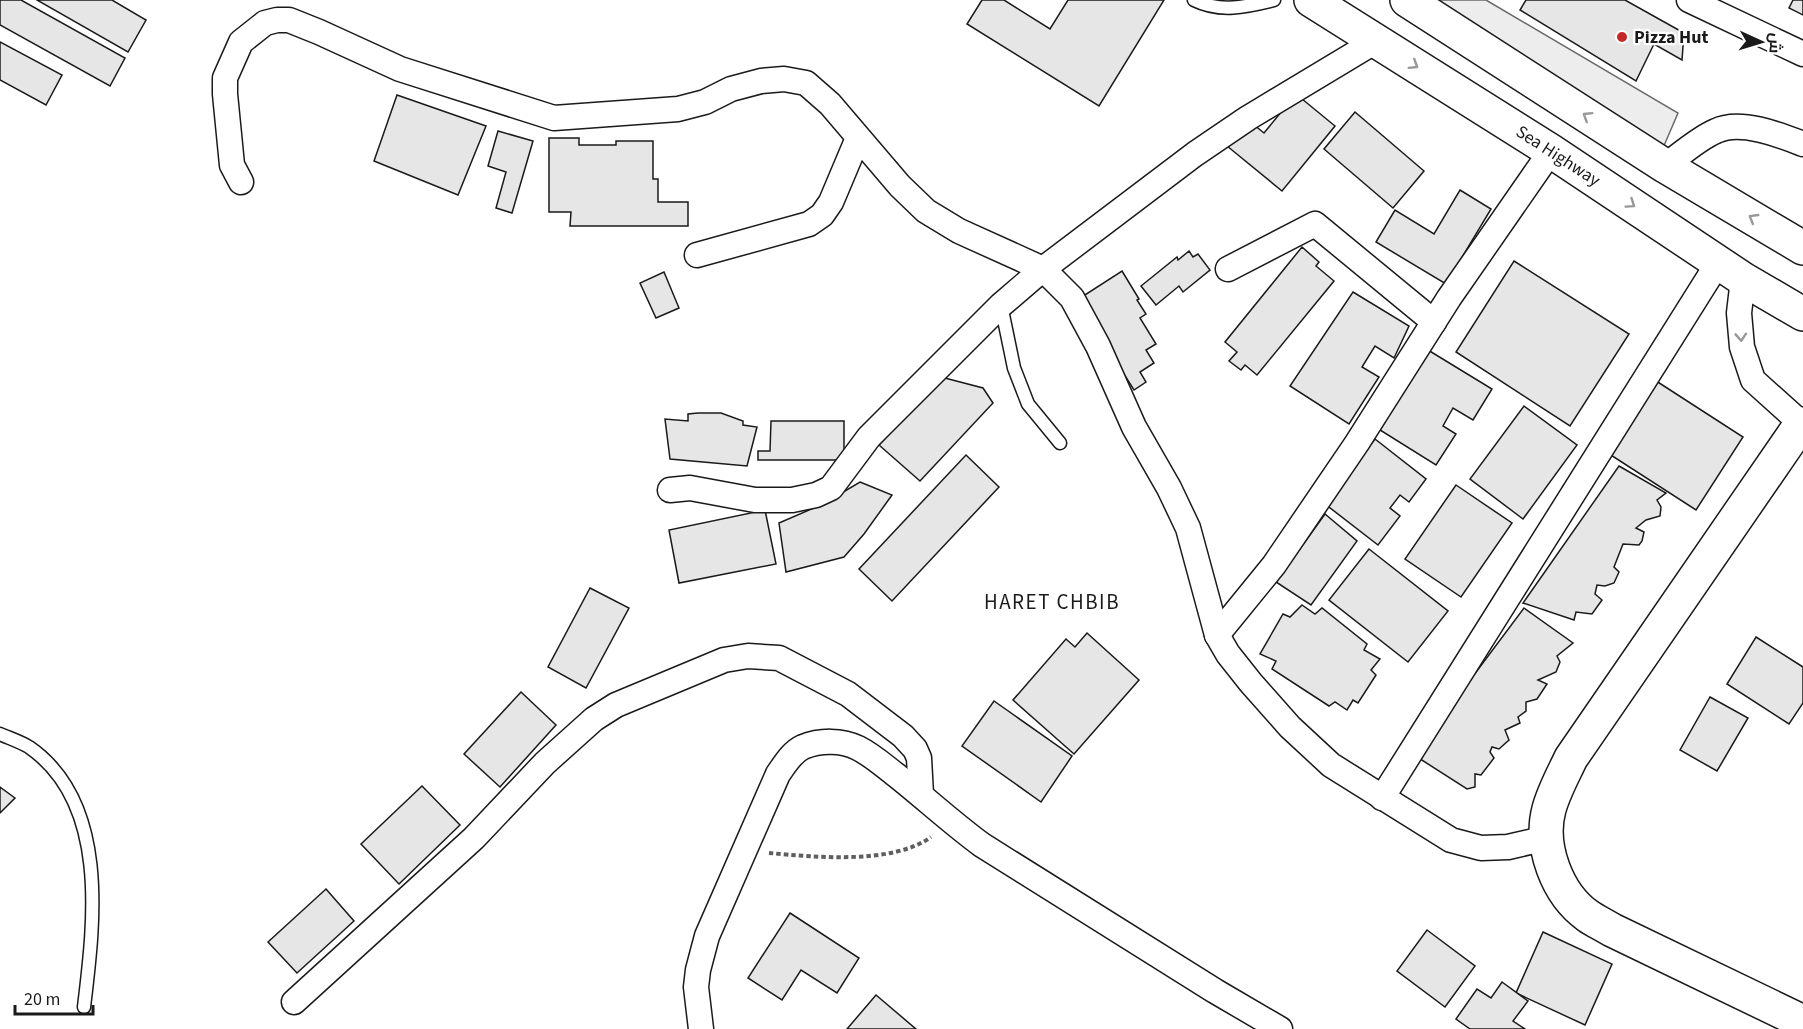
<svg xmlns="http://www.w3.org/2000/svg" width="1803" height="1029" font-family="'Source Sans 3',Cairo,sans-serif">
  <rect width="100%" height="100%" fill="#fff"/>
  <polygon fill="#ededed" stroke="#6a6a6a" stroke-width="1.5" points="1420,0 1486,0 1678,113 1660,155"/>
  <g fill="#e6e6e6" stroke="#1a1a1a" stroke-width="1.5">
    <polygon points="0,0 21,0 125,58 110,86 0,25"/>
    <polygon points="37,0 112,0 146,20 128,52"/>
    <polygon points="982,0 1004,0 1050,29 1068,0 1164,0 1099,106 967,24"/>
    <polygon points="1526,0 1625,0 1684,33 1682,60 1654,44 1636,81 1520,10"/>
    <polygon points="1793,0 1803,0 1803,15 1789,8"/>
    <polygon points="0,42 62,75 46,105 0,80"/>
    <polygon points="1296,94 1335,126 1282,191 1227,146 1248,120 1264,133"/>
    <polygon points="397,95 486,126 458,195 374,161"/>
    <polygon points="1355,112 1424,171 1393,208 1324,149"/>
    <polygon points="498,131 533,141 512,213 496,208 506,172 488,166"/>
    <polygon points="549,138 579,138 579,145 616,145 616,141 653,141 653,179 658,179 658,202 688,202 688,226 570,226 571,212 549,212"/>
    <polygon points="1460,190 1491,209 1446,284 1376,242 1395,210 1434,234"/>
    <polygon points="1302,247 1319,262 1316,266 1334,281 1257,375 1245,365 1241,370 1229,361 1237,352 1225,342"/>
    <polygon points="1189,251 1193,257 1198,254 1210,270 1183,292 1179,286 1156,305 1141,286 1177,257 1178,260"/>
    <polygon points="1514,261 1629,334 1570,426 1456,352"/>
    <polygon points="1122,271 1139,299 1137,300 1146,314 1140,318 1156,344 1146,350 1154,363 1140,372 1146,382 1134,390 1077,300"/>
    <polygon points="664,272 679,308 656,318 640,283"/>
    <polygon points="1353,292 1409,326 1394,358 1375,346 1362,367 1379,377 1349,424 1290,386"/>
    <polygon points="1428,350 1492,389 1473,420 1453,408 1443,426 1456,434 1436,465 1380,430"/>
    <polygon points="941,377 983,388 993,403 920,481 879,445"/>
    <polygon points="1650,377 1743,437 1696,510 1603,450"/>
    <polygon points="1524,406 1577,445 1523,519 1470,479"/>
    <polygon points="698,413 721,413 743,421 743,425 757,427 747,466 670,459 665,419 688,421 688,414"/>
    <polygon points="771,421 844,421 844,460 758,460 758,451 770,451"/>
    <polygon points="1375,439 1426,479 1409,502 1400,495 1390,508 1400,516 1378,545 1325,504"/>
    <polygon points="966,455 999,487 892,601 859,569"/>
    <polygon points="1619,466 1666,493 1657,500 1661,507 1660,516 1646,520 1636,528 1644,532 1642,541 1639,545 1623,544 1614,567 1619,572 1614,583 1605,586 1597,585 1595,594 1602,600 1592,614 1576,612 1574,620 1523,603"/>
    <polygon points="860,482 892,495 864,534 844,557 786,572 779,523 823,504"/>
    <polygon points="1456,485 1512,523 1461,597 1405,559"/>
    <polygon points="765,510 776,564 679,583 669,530"/>
    <polygon points="1325,514 1357,541 1311,605 1276,582"/>
    <polygon points="1369,549 1448,611 1408,662 1329,600"/>
    <polygon points="590,588 629,608 586,688 548,667"/>
    <polygon points="1302,605 1315,614 1322,608 1367,644 1364,650 1380,659 1371,670 1376,675 1358,703 1353,700 1347,710 1335,702 1329,706 1272,669 1276,661 1260,654 1283,614 1290,617"/>
    <polygon points="1524,608 1573,643 1557,656 1560,662 1556,672 1538,680 1547,684 1537,699 1526,702 1526,711 1518,717 1520,723 1505,730 1509,740 1499,749 1492,747 1490,752 1494,758 1481,775 1475,774 1475,787 1467,789 1414,755"/>
    <polygon points="1087,633 1139,680 1074,754 1013,700 1066,639 1075,647"/>
    <polygon points="1756,637 1803,667 1803,703 1789,724 1727,684"/>
    <polygon points="521,692 556,725 500,787 464,754"/>
    <polygon points="1710,697 1748,718 1717,771 1680,750"/>
    <polygon points="994,701 1072,756 1041,802 962,746"/>
    <polygon points="422,786 460,825 399,884 361,844"/>
    <polygon points="0,787 15,798 0,813"/>
    <polygon points="326,889 354,921 297,973 268,942"/>
    <polygon points="790,913 859,958 837,993 801,970 782,1000 748,978"/>
    <polygon points="1427,930 1475,966 1445,1007 1397,971"/>
    <polygon points="1543,932 1612,964 1585,1025 1516,993"/>
    <polygon points="1502,982 1528,1001 1513,1021 1525,1029 1470,1029 1456,1019 1477,989 1491,998"/>
    <polygon points="876,995 916,1029 847,1029"/>
  </g>
  <g fill="none" stroke-linecap="round" stroke-linejoin="round">
    <g stroke="#1a1a1a" stroke-width="15">
      <g id="lane">
        <path d="M1194,0C1220,13 1246,7 1274,0"/>
        <polyline points="1001,305 1014,368 1028,404 1060,443"/>
        <path d="M0,734C9,738 21,742 29,747C110,803 94,924 84,1007"/>
      </g>
    </g>
    <g stroke="#1a1a1a" stroke-width="27">
      <g id="street">
        <polyline points="1689,0 1803,54"/>
        <path d="M1665,166C1680,155 1699,138 1716,131C1740,119 1780,135 1803,144"/>
        <polyline points="241,182 232,165 225,94 225,78 241,42 265,23 277,20 289,20 319,32 400,69 554,118 678,109 705,102 731,89 761,81 784,79 806,83 830,104 900,186 926,211 959,231 1043,269 1072,298 1098,346 1134,427 1169,488 1188,528 1217,635 1228,654 1251,683 1290,727 1331,765 1451,840 1481,848 1508,847 1547,838"/>
        <polyline points="697,255 809,224 822,215 831,202 858,138"/>
        <polyline points="1228,269 1315,224 1434,322"/>
        <polyline points="1743,279 1739,313 1742,347 1753,380 1803,425"/>
        <polyline points="670,490 690,488 755,500 792,500 816,495 831,488 869,437 1001,305 1043,269 1195,154 1248,118 1376,41"/>
        <polyline points="1217,635 1274,565 1357,443 1449,298 1551,151"/>
        <polyline points="1382,798 1718,263"/>
        <polyline points="294,1002 474,838 545,763 594,719 616,705 724,660 748,656 779,658 848,694 903,736 915,749 919,758 921,795"/>
        <path d="M701,1029L696,987L698,970L707,936L778,774C785,764 792,752 803,747C820,740 842,740 858,748C872,755 883,765 896,775C925,798 952,823 982,845L1215,991L1280,1029"/>
      </g>
    </g>
    <g stroke="#1a1a1a" stroke-width="36">
      <path id="secondary" d="M1801,424L1571,758C1563,775 1554,791 1549,809C1539,846 1557,894 1588,916C1595,921 1604,925 1612,930L1803,1022"/>
    </g>
    <g stroke="#1a1a1a" stroke-width="36">
      <g id="highway">
        <polyline points="1311,0 1551,151 1743,279 1803,314"/>
        <polyline points="1407,0 1665,166 1803,248"/>
      </g>
    </g>
    <path stroke="#5f5f5f" stroke-width="4" stroke-dasharray="4.5 3" stroke-linecap="butt" d="M769,853C815,857 892,865 931,837"/>
    <use href="#lane" stroke="#fff" stroke-width="12"/>
    <use href="#street" stroke="#fff" stroke-width="24"/>
    <use href="#secondary" stroke="#fff" stroke-width="33"/>
    <use href="#highway" stroke="#fff" stroke-width="33"/>
  </g>
  <defs><path id="oneway-chevron" d="M-2-3.5L2.5 0L-2 3.5" fill="none" stroke-width="1.6" stroke-linecap="round" stroke-linejoin="round" transform="scale(1.5)"/></defs>
  <g stroke="#989898">
    <use href="#oneway-chevron" transform="translate(1414 65) rotate(32)"/>
    <use href="#oneway-chevron" transform="translate(1587 116) rotate(-148)"/>
    <use href="#oneway-chevron" transform="translate(1631 204) rotate(34)"/>
    <use href="#oneway-chevron" transform="translate(1753 218) rotate(-149)"/>
    <use href="#oneway-chevron" transform="translate(1741 337) rotate(86)"/>
  </g>
  <circle fill="#c62828" stroke="#fff" stroke-width="2" cx="1622" cy="37" r="6"/>
  <g text-anchor="middle" dominant-baseline="central" stroke-width="4.5" stroke-linejoin="round" paint-order="stroke">
    <g font-size="18" font-weight="bold" fill="#1a1a1a" stroke="#fff" text-anchor="start">
      <text x="1634" y="37">Pizza Hut</text>
    </g>
    <g font-size="18" fill="#1a1a1a" stroke="#fff">
      <text transform="translate(1558 156) rotate(33)">Sea Highway</text>
    </g>
    <g font-size="21" letter-spacing="1.5" fill="#1a1a1a" stroke="#fff">
      <text x="1052" y="602">HARET CHBIB</text>
    </g>
  </g>
  <g transform="translate(1761 42) rotate(94)" stroke="#ffffff" stroke-width="4.5" paint-order="stroke">
  <path d="M0-4.5L10 22L0 15L-10 22Z" fill="#1a1a1a"/>
  <text y="-9" font-size="16" font-weight="bold" text-anchor="middle" fill="#1a1a1a">ش</text>
  </g>
  <path d="M15 1005v9h78v-9" fill="none" stroke="#1a1a1a" stroke-width="3"/>
  <text x="24" y="1005" font-size="18" fill="#1a1a1a" stroke="#ffffff" stroke-width="4.5" paint-order="stroke">20 m</text>
</svg>
